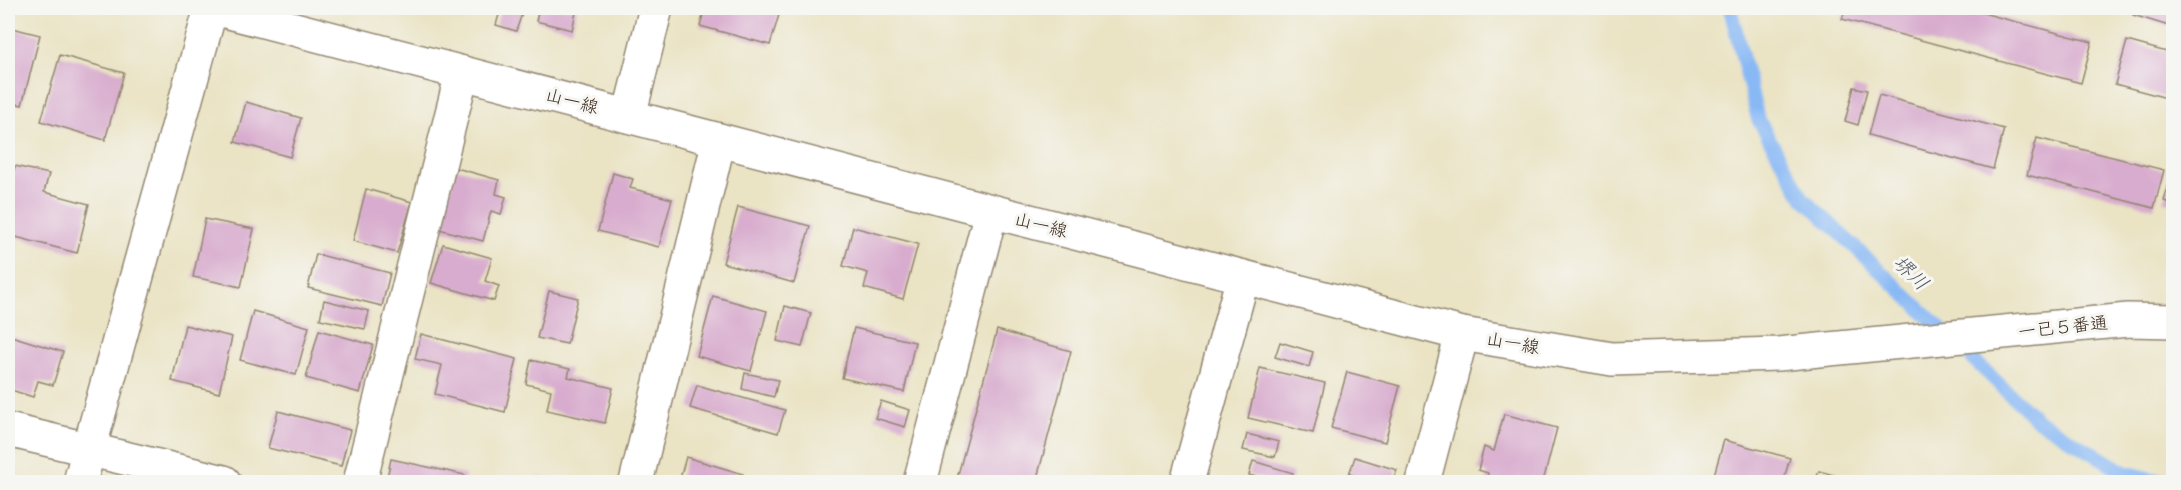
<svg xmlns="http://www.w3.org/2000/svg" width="2181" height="490" font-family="Sriracha,'Klee One',sans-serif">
  <rect width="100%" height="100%" fill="#f6f6f2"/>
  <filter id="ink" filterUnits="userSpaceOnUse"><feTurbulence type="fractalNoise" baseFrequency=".0167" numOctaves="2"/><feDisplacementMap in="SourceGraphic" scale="12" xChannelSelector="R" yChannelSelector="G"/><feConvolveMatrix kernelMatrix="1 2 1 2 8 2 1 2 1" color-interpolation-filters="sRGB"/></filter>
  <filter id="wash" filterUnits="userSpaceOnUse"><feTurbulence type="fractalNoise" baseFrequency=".008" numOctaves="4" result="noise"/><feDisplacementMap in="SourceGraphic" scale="24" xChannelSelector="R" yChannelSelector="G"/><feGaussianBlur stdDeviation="1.35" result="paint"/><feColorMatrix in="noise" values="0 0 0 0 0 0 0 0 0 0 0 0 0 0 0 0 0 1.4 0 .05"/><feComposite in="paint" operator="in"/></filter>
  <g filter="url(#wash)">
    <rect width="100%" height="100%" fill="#eae3c4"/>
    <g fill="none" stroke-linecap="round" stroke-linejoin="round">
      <polyline stroke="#89b9f5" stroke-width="14" points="1730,8 1758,119 1803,198 2036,419 2124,472 2165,482"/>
    </g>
    <g id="blocks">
      <g fill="#d8acce">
        <polygon points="501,8 524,8 516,31 496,25"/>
        <polygon points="539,8 577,8 572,30 536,21"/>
        <polygon points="705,8 781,8 770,45 700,26"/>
        <polygon points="1846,8 1964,8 2092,42 2081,83 1842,19"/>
        <polygon points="2135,8 2174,8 2172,27 2133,15"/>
        <polygon points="8,27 40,35 22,105 8,102"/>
        <polygon points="2127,41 2174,54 2174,100 2115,84"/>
        <polygon points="60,55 124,73 105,140 41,121"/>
        <polygon points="1854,87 1867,90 1858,125 1845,121"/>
        <polygon points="1879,95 2004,129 1993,169 1868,135"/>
        <polygon points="246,102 301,118 290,157 235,142"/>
        <polygon points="2037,138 2164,170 2154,208 2027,175"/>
        <polygon points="15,166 49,174 44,192 89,204 77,253 8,235 8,196"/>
        <polygon points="456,168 499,180 496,194 506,197 501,214 491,211 483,241 439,229"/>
        <polygon points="2172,171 2174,172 2174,204 2164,201"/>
        <polygon points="613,173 633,179 630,188 672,199 659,247 598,231"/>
        <polygon points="366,189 412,202 397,253 353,241"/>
        <polygon points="738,207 810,226 794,283 723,263"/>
        <polygon points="205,219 254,229 241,287 193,277"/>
        <polygon points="853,227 918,244 903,299 864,288 868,273 843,266"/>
        <polygon points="443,244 492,258 485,281 499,286 494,301 431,283"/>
        <polygon points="316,254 390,273 382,306 308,288"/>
        <polygon points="549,291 578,298 567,344 537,338"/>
        <polygon points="713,296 767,311 751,371 697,356"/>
        <polygon points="324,300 369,311 365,329 320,319"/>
        <polygon points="785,306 811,313 802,347 777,341"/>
        <polygon points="253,311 309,327 296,375 240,360"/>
        <polygon points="185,325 232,337 219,393 172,381"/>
        <polygon points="854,328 915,342 904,392 842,378"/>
        <polygon points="319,330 373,345 360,393 306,378"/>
        <polygon points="997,330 1071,351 1036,482 956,482"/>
        <polygon points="421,334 517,359 505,412 435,394 442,365 415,359"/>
        <polygon points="8,335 63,352 53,385 38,381 33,397 8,389"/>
        <polygon points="1280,342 1313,352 1309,367 1275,357"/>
        <polygon points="531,360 570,369 568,377 613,388 605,423 547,410 551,390 526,384"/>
        <polygon points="1260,368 1325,383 1313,433 1248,418"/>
        <polygon points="1347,372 1400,386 1385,442 1331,428"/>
        <polygon points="745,373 778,380 774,397 742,389"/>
        <polygon points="697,385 785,410 778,433 690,408"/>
        <polygon points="881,401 910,410 905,427 875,418"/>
        <polygon points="278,411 350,430 341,466 268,448"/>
        <polygon points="1504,414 1557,428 1543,482 1486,482 1488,473 1478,470 1484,447 1494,451"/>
        <polygon points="1247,434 1279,442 1275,457 1243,450"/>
        <polygon points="1724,440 1790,458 1783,482 1712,482"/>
        <polygon points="686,457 743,474 740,482 679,482"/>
        <polygon points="1355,457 1397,470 1393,482 1375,482 1349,474"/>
        <polygon points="391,459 465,475 464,482 386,482"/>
        <polygon points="1253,461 1293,473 1291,482 1273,482 1249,475"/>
        <polygon points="1819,471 1859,482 1815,482"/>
        <polygon points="540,477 559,482 539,482"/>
      </g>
    </g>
  </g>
  <g filter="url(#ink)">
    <use href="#blocks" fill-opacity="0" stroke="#928671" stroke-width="1.5"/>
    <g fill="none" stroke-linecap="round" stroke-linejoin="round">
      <g stroke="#928671" stroke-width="36">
        <g id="minor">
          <polyline points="214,8 1462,334 1612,359 1778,354 2128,320 2174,321"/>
          <polyline points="629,116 656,8"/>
          <polyline points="8,430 224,482"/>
          <polyline points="80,482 211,8"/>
          <polyline points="360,482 462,73"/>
          <polyline points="636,482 719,140"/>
          <polyline points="920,482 991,212"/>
          <polyline points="1187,482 1243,277"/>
          <polyline points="1423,482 1462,334"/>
        </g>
      </g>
      <use href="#minor" stroke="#fff" stroke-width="33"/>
    </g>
  </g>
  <g text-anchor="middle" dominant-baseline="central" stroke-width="6" stroke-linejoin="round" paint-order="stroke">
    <g font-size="18" fill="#3b2a1e" stroke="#f6f6f2">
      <text transform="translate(572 101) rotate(15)">山一線</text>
      <text transform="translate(1041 225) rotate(14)">山一線</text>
      <text transform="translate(2063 327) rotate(-6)">一已５番通</text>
      <text transform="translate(1513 343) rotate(10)">山一線</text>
    </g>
    <g font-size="20" font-style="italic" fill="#52555e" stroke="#f6f6f2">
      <text transform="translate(1911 273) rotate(44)">堺川</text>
    </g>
  </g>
  <rect width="2181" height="490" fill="none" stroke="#f6f6f2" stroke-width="30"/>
</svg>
